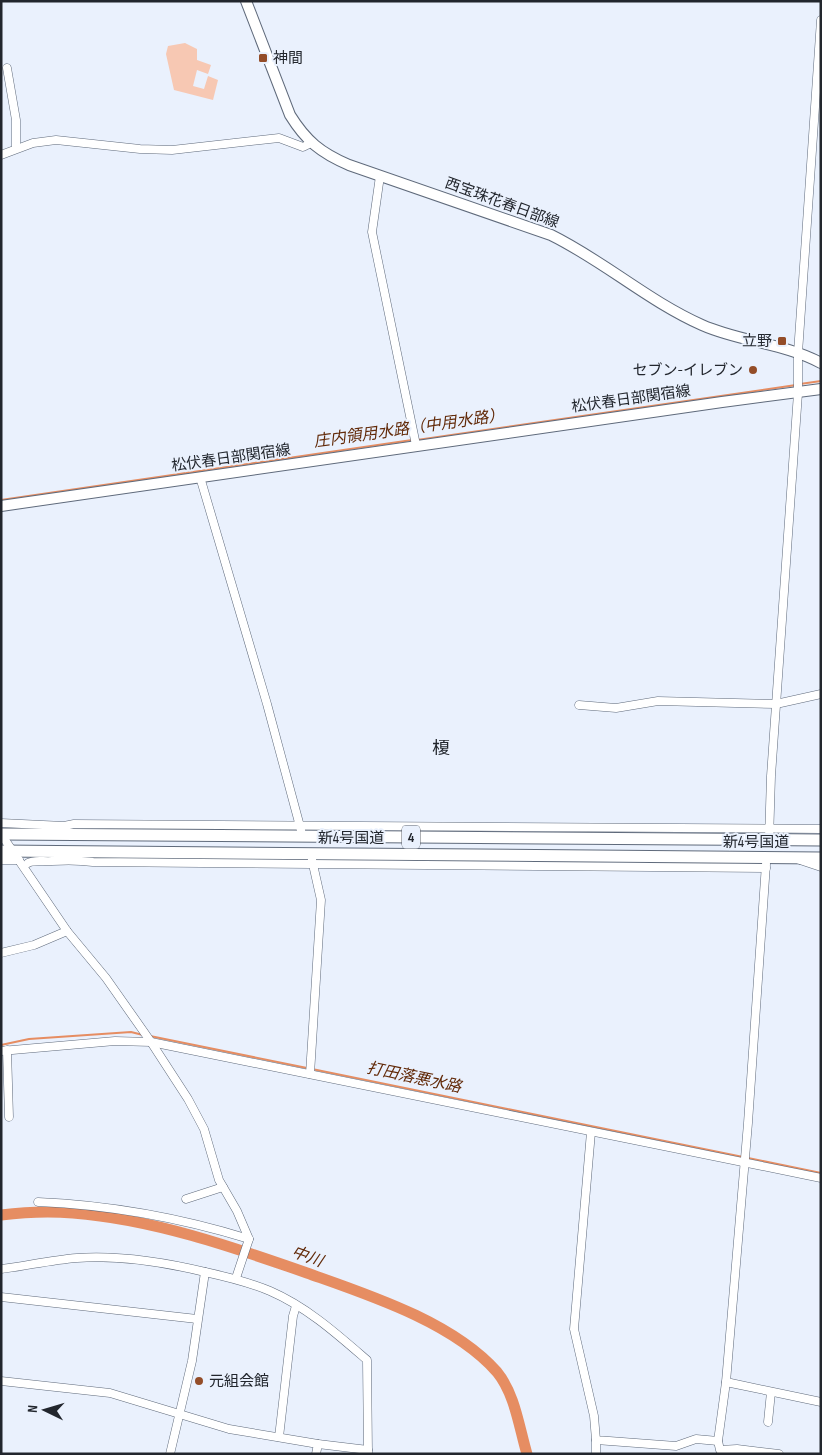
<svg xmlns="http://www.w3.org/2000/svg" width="822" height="1455" font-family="'Sofia Sans Condensed','Noto Sans JP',sans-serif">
  <rect width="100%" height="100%" fill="#eaf1fd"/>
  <polygon fill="#f7c8b3" points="185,43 197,49 197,60 211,65 208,74 197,70 193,86 204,89 208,76 218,80 213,100 174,90 166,54 168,46"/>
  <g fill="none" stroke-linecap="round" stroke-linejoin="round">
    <g stroke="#e68d62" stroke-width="2">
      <polyline points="800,384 821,381"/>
      <polyline points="417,440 796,385"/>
      <polyline points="1,500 412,440"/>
      <polyline points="150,1036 307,1068"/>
      <polyline points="1,1045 29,1039 131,1032 143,1035"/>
      <polyline points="312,1069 743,1157"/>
      <polyline points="748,1158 821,1173"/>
    </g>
    <path stroke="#e68d62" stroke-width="11" d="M1,1215C25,1212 49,1211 73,1213C152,1219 233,1247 307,1273C369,1295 453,1322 497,1372C515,1394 519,1427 527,1454"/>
    <g stroke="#5f6a7b" stroke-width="9">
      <g id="minor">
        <polyline points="7,68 16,120 16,148"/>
        <polyline points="1,155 33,143 56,140 140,149 172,150 279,138 303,147 311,143"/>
        <polyline points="380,176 372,232 416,445"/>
        <polyline points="200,477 267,704 301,830"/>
        <polyline points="579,705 616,708 658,701 776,704 821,694"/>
        <polyline points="1,823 64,826 74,824 821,829"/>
        <polyline points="1,834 67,931 106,978 151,1042 188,1099 204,1129 219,1180 237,1211 249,1239 236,1278"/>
        <polyline points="769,840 771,776 798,393 798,353 821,20"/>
        <polyline points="1,860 19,860"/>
        <polyline points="800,860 821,867"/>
        <path d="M28,863C35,859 44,862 52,861C66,860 79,860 93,862L766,868"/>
        <polyline points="766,864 748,1123 726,1382 718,1441 720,1450 737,1449 779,1454"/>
        <polyline points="1,953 34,945 67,931"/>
        <polyline points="7,1050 9,1117"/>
        <polyline points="1,1051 115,1041 151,1042 821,1178"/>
        <polyline points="310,1074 321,900 312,860"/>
        <polyline points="591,1132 574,1329 594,1416 596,1440 676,1446 696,1439 718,1441"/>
        <polyline points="186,1199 223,1187"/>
        <path d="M38,1202C110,1205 181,1218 249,1239"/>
        <path d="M1,1269C26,1266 51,1260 77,1258C120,1255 163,1262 205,1272C228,1277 249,1282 270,1291C307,1307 337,1334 367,1360L368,1454"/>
        <polyline points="1,1297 197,1319"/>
        <polyline points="1,1381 110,1393 229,1429 318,1444 368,1450"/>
        <polyline points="726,1382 821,1402"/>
        <polyline points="768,1422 771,1392"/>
        <polyline points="279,1437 293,1316 296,1306"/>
        <polyline points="596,1440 596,1454"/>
        <polyline points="170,1454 192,1361 205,1272"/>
        <polyline points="316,1454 318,1444"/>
      </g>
    </g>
    <g stroke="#5f6a7b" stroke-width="12">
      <g id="major">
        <path d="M246,1L290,115C306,141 321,153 349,165L551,235C604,261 648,301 702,325C740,342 784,343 821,363"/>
        <polyline points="1,506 722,402 821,389"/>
      </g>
    </g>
    <g stroke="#5f6a7b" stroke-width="13">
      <g id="highway">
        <polyline points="1,834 821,840"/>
        <polyline points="1,851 821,858"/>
      </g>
    </g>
    <use href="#minor" stroke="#fff" stroke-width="8"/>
    <use href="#major" stroke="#fff" stroke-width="10"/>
    <use href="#highway" stroke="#fff" stroke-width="11"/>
  </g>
  <g fill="#944d28" stroke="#eaf1fd" stroke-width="2">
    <rect x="258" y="53" width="10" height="10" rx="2.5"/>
    <rect x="777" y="336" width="10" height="10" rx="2.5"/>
    <circle cx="753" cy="370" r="5"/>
    <circle cx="199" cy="1381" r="5"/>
  </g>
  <g text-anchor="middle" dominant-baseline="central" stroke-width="4" stroke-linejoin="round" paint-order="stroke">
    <rect fill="#eaf1fd" stroke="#5e636b" stroke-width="1" x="402" y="825.5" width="18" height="23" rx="4"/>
    <g font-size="14" font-weight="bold" fill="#22262d">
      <text x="411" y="837">4</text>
    </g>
    <g font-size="15" fill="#22262d" stroke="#eaf1fd" text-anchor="start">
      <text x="273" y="58">神間</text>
      <text x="772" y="341" text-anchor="end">立野</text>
      <text x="743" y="370" text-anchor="end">セブン-イレブン</text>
      <text x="209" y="1381">元組会館</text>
    </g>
    <g font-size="15" fill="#22262d" stroke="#eaf1fd">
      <text transform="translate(502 203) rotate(20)">西宝珠花春日部線</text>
      <text transform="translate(631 399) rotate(-8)">松伏春日部関宿線</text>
      <text transform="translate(231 458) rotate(-8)">松伏春日部関宿線</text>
      <text x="351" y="838">新4号国道</text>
      <text x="756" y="842">新4号国道</text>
    </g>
    <g font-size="16" font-style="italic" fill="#622a09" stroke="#eaf1fd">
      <text transform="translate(409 429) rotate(-8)">庄内領用水路（中用水路）</text>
      <text transform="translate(414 1078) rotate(12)">打田落悪水路</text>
      <text transform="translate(307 1257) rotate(20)">中川</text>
    </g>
    <g font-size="18" fill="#22262d" stroke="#eaf1fd">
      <text x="441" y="748">榎</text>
    </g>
  </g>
  <rect width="822" height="1455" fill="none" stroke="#22262d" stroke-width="5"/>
  <g transform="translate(45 1410) rotate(275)" stroke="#eaf1fd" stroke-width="4" paint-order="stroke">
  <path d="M0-4L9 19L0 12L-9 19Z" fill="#22262d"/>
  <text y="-8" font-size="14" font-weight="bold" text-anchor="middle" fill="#22262d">N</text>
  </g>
</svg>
